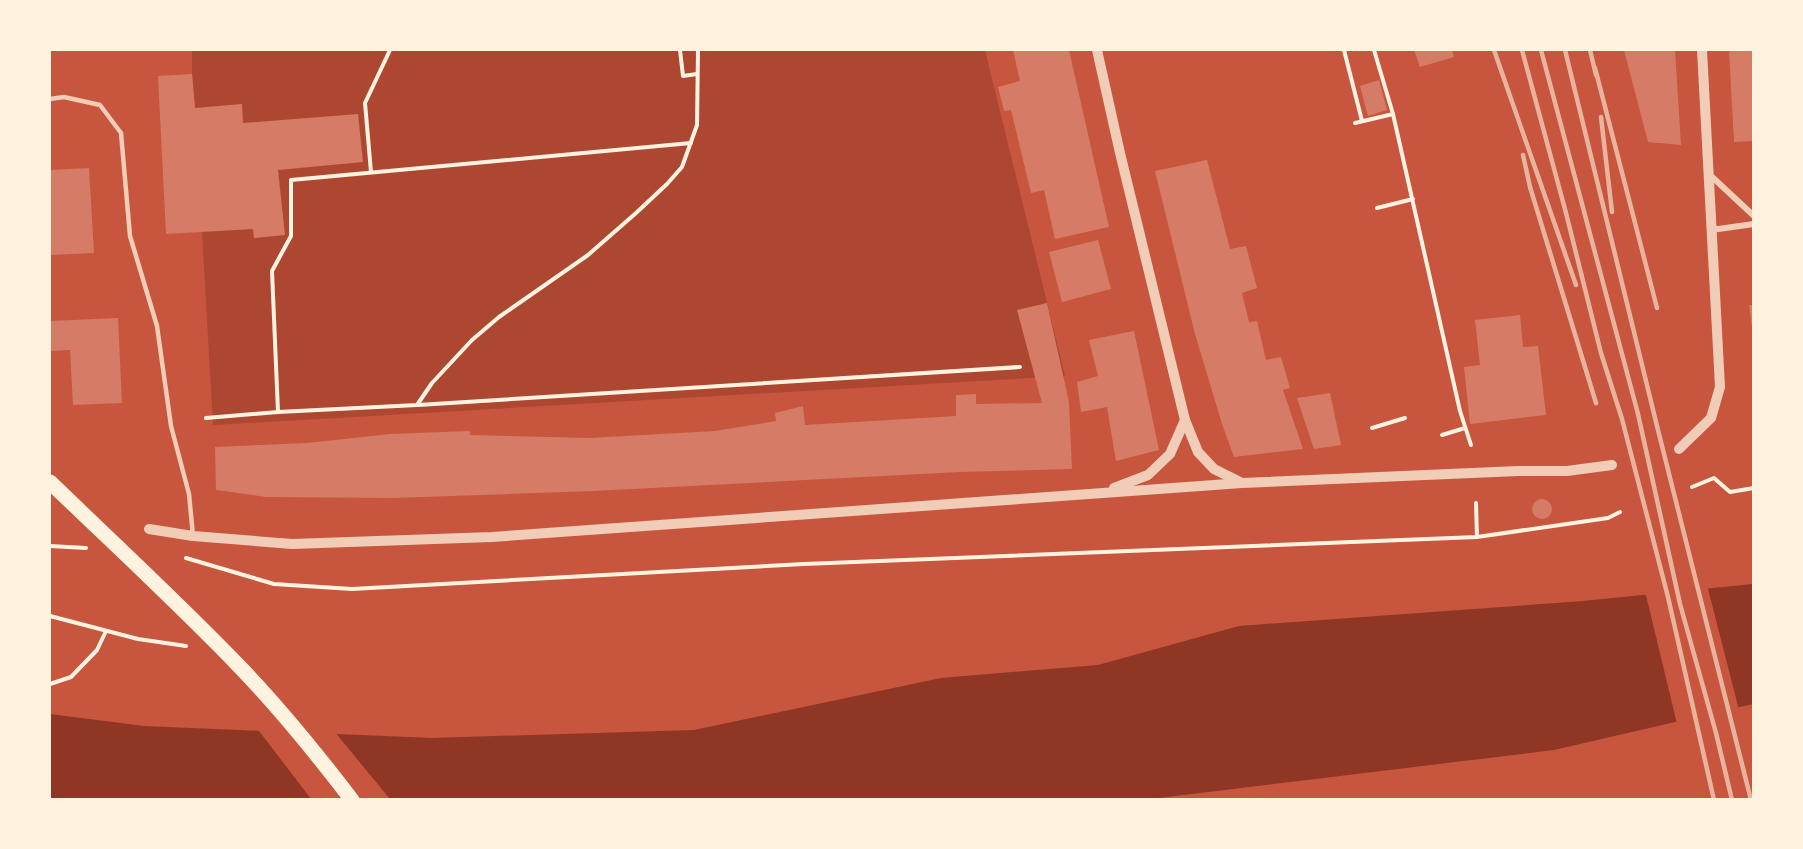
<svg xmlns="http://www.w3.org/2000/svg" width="1803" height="849" font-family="'DM Sans',sans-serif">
  <rect width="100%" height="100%" fill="#c8553d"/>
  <polygon fill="#ae4732" points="192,50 985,50 1065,376 213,425 195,108 192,74"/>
  <polygon fill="#8f3625" points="1753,584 1753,704 1554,750 1142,800 50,800 50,714 144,726 432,738 694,730 941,678 1098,665 1239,626 1583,601"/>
  <g fill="#c8553d">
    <polygon points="1707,585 1739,710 1677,724 1645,591"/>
    <polygon points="256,727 334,731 390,799 311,799"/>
  </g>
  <g fill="#d67c66">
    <polygon points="1013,50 1069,50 1109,227 1055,239 1044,190 1031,193 1011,110 1004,111 998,87 1020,81"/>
    <polygon points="1414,50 1452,50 1454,57 1420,67"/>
    <polygon points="1624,50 1675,50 1681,145 1648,142"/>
    <polygon points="1729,50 1754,50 1754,141 1734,142"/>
    <polygon points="192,74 195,108 242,104 243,123 358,114 363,162 278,170 285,235 254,238 253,229 166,234 158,76"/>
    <polygon points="1379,80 1387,110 1368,116 1360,86"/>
    <polygon points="1207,160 1230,249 1246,246 1257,288 1242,293 1249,322 1257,321 1266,360 1281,357 1290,388 1283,390 1303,449 1234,457 1222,424 1195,334 1155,171"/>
    <polygon points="89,168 94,253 50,255 50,170"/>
    <polygon points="1098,240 1111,289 1062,302 1049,252"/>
    <polygon points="1047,303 1069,402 1072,469 960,472 593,491 393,498 266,497 216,490 215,447 307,443 390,434 470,431 470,435 589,438 715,431 776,421 775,413 803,406 805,425 956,416 956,395 976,394 976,404 1042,403 1017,310"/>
    <polygon points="1749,305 1754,305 1754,327 1752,327"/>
    <polygon points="1520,315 1523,347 1538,346 1546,415 1470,424 1464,367 1480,365 1475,320"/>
    <polygon points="118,318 122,403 73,405 70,350 50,351 50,321"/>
    <polygon points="1134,331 1159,450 1116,461 1107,407 1081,412 1077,382 1098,376 1089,340"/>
    <polygon points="1330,393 1341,445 1314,449 1297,398"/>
    <circle cx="1542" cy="509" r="10"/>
  </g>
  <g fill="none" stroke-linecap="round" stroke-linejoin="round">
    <g stroke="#fff3e0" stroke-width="4">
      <polyline points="680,50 683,76 697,74"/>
      <polyline points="1344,50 1362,121"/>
      <polyline points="1374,50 1393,114 1460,411 1471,445"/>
      <polyline points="1355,123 1393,114"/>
      <polyline points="371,172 365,103 390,50"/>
      <polyline points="1377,208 1413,199"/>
      <polyline points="418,405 1020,367"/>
      <polyline points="278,412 272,271 291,236 291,180 691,143"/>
      <polyline points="206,418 278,412 417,405 432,383 472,340 499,317 588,255 636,213 667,184 682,167 697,125 698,50"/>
      <polyline points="1372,428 1405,418"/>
      <polyline points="1442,435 1465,428"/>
      <polyline points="1692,487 1714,478 1730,492 1754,488"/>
      <polyline points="1476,503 1477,537"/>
      <polyline points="50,546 86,548"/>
      <polyline points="186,558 274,584 352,589 804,564 1477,537 1608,518 1620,512"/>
      <polyline points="50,616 138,639 186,646"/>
      <polyline points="50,684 71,677 97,650 106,631"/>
    </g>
    <polyline stroke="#f1ccb7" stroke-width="4.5" points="50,99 64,97 100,105 121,133 130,236 157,326 171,426 189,494 193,536"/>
    <g stroke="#f1ccb7" stroke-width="6">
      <polyline points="1710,175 1754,216"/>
      <polyline points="1711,230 1754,224"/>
    </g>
    <g stroke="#f1ccb7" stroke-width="10">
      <polyline points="1097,50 1120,153 1185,420 1198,452 1214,469 1242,483"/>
      <polyline points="1679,449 1711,418 1720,387 1702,50"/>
      <polyline points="1114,488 1148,475 1170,454 1185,420"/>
      <polyline points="149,529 193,536 292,544 492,537 1242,483 1518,471 1567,471 1612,465"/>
    </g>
    <path stroke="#fff3e0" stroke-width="15" d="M50,482C112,542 176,601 237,664C278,706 316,753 352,800"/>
    <g stroke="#e9b49f" stroke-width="4.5">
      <polyline points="1494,50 1576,285"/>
      <polyline points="1522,50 1566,213 1601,353 1622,419 1668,597 1714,800"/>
      <polyline points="1541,50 1638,414 1680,604 1716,733 1732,800"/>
      <polyline points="1565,50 1657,426 1751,800"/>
      <polyline points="1590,50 1596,75"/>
      <polyline points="1595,68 1657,308"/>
      <polyline points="1601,117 1612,212"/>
      <polyline points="1523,155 1530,187 1596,403"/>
    </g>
  </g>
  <rect width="1803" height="849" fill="none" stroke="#fff3e0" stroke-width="102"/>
</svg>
